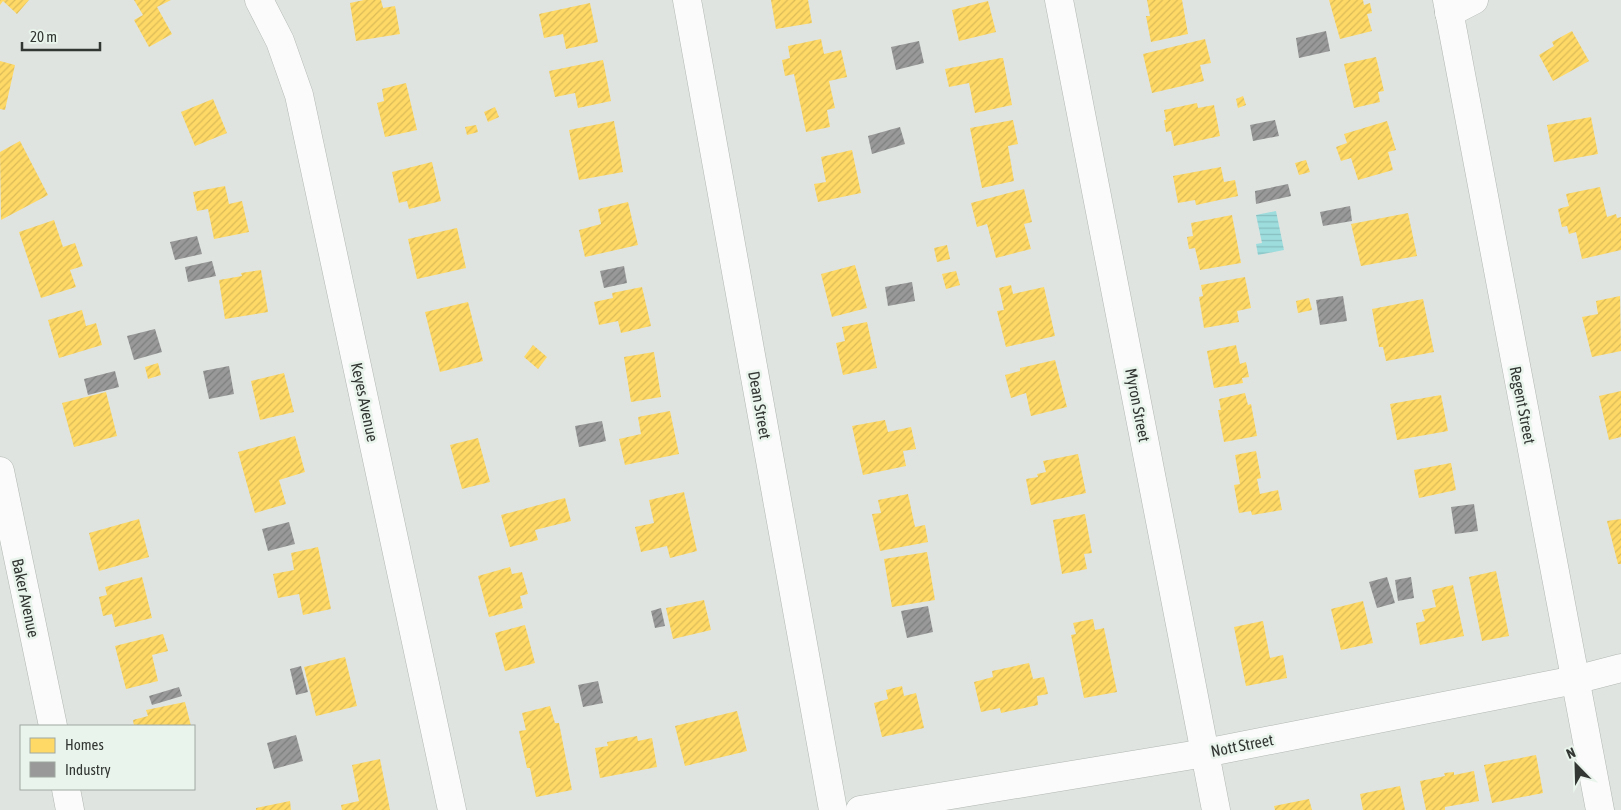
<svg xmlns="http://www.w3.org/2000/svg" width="1621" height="810" font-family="'Asap Condensed',sans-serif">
  <defs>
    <pattern id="water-rules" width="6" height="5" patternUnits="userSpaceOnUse" patternTransform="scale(1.25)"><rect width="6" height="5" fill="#9dddde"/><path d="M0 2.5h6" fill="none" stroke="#88bebf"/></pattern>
    <pattern id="homes-hatch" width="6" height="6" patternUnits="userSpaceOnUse" patternTransform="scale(1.25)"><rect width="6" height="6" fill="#ffd966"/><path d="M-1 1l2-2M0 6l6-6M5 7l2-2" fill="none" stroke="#dbbb59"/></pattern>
    <pattern id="industry-hatch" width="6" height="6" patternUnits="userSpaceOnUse" patternTransform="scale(1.25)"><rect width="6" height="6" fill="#999"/><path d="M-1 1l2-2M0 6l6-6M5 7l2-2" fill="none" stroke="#7d7e7e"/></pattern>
  </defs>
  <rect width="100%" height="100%" fill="#dfe4e0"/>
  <polygon fill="url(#water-rules)" points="1276,211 1284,250 1258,255 1256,244 1262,243 1256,215"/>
  <g fill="url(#homes-hatch)">
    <polygon points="0,0 29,0 17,14 3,1 0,5"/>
    <polygon points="134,0 171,0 157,7 172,34 149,47 134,20 143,15"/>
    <polygon points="364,0 381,0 383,8 395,6 400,34 356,41 350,3"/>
    <polygon points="771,0 808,0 812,23 776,29"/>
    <polygon points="1147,0 1182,0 1188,34 1151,42 1146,16 1150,16"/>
    <polygon points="1329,0 1363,0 1364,5 1370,3 1372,13 1367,14 1372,31 1340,39"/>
    <polygon points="988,1 996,32 959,41 952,10"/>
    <polygon points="590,3 598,42 566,49 563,34 544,38 539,14"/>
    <polygon points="1572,31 1589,61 1553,81 1539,55 1554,46 1552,42"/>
    <polygon points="821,39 824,54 841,50 847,77 829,81 835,108 827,110 830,127 806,132 794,74 785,76 782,60 790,58 788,46"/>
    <polygon points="1205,39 1211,63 1200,65 1204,81 1152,93 1143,54"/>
    <polygon points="1376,57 1384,91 1378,92 1380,102 1354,108 1344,64"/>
    <polygon points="1001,58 1003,58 1012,105 975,113 969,83 949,87 945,69"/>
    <polygon points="603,60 611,101 578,108 575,93 555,97 549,71"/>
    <polygon points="0,61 15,65 5,110 0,109"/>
    <polygon points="406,83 417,130 385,137 377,103 384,101 382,89"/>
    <polygon points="1243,96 1246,105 1238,108 1236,99"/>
    <polygon points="213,99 227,133 195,146 181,112"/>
    <polygon points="1197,103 1198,108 1214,105 1220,136 1174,146 1171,131 1166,132 1164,120 1166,120 1164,110"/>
    <polygon points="495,107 499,117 488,122 484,112"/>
    <polygon points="1591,117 1598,154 1554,162 1547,125"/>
    <polygon points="1013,120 1018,144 1008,146 1014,181 982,188 970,128"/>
    <polygon points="614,121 623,172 579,180 569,130"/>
    <polygon points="1387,121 1396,150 1388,152 1393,170 1358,180 1351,158 1341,161 1336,147 1347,143 1344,134"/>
    <polygon points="476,125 478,132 467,135 465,127"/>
    <polygon points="20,141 48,195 1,220 0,152"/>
    <polygon points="852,150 861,193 818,202 814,184 826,182 821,157"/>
    <polygon points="1306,160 1310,172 1299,175 1295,163"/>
    <polygon points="432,162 441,201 409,209 407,201 399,203 392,172"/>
    <polygon points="1221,167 1224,182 1235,180 1238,196 1196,205 1195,200 1178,203 1173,176"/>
    <polygon points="225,186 229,204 242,201 249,232 214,239 208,209 197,211 193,192"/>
    <polygon points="1600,187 1607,217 1616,214 1617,218 1621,217 1621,250 1582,259 1576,232 1569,234 1567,226 1562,227 1558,209 1569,206 1566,194"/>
    <polygon points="1024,189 1032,222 1024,224 1031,249 996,258 987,224 977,227 971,203"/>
    <polygon points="628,202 638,245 585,257 579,230 601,224 598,209"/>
    <polygon points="1408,213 1417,256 1361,266 1351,224"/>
    <polygon points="1232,215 1241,263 1200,270 1195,248 1189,249 1187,237 1193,236 1191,223"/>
    <polygon points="54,220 63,247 75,243 83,266 70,270 76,287 41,298 19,232"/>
    <polygon points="457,228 466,268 417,279 408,239"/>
    <polygon points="947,245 950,259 937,262 934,248"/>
    <polygon points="855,265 867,308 832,317 821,274"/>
    <polygon points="261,270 268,312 225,319 219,280 242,276 241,273"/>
    <polygon points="956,271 960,285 946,289 942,274"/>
    <polygon points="1245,277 1251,308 1237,311 1239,322 1204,328 1199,297 1203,296 1201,285"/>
    <polygon points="1011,285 1013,294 1044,287 1055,336 1006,347 997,311 1004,310 999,288"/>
    <polygon points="642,287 651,326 621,333 618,321 599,325 594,302 613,298 612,293"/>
    <polygon points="1620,296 1621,351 1592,357 1582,317 1598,314 1596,301"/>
    <polygon points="1309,298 1312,310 1298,313 1296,301"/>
    <polygon points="1423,299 1434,352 1386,361 1383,347 1379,347 1372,309"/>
    <polygon points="468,302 483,361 440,372 425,312"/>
    <polygon points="82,310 86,326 96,323 102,345 59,358 48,320"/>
    <polygon points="867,322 877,368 843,375 836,343 845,341 842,327"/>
    <polygon points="533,345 547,357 538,369 524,357"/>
    <polygon points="1236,345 1240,364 1246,362 1249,377 1242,378 1243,383 1214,388 1207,351"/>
    <polygon points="654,352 661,397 631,402 624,357"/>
    <polygon points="1055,360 1067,407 1031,416 1026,393 1011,398 1005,375 1020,371 1020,368"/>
    <polygon points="158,363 161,375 148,379 145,367"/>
    <polygon points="284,373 294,412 260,420 251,381"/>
    <polygon points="1621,391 1621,437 1609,440 1599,396"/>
    <polygon points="106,392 117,436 74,447 62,403"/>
    <polygon points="1245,393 1248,405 1251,404 1257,436 1224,442 1218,410 1221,410 1219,399"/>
    <polygon points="1441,395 1448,431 1397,440 1390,404"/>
    <polygon points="670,411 679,454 625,465 619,439 641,434 638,417"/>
    <polygon points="885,420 888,432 911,427 916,449 903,451 906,466 863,475 852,426"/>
    <polygon points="295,436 305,472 279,480 286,504 255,513 238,452"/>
    <polygon points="478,438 490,482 462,489 450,445"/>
    <polygon points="1256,451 1261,478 1257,479 1260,494 1278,490 1282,510 1252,515 1251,511 1239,513 1234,485 1240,484 1235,455"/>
    <polygon points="1078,454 1086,493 1031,505 1026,479 1038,477 1037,474 1046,472 1043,461"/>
    <polygon points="1451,463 1456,490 1419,498 1414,470"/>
    <polygon points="684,492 697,551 670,558 667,546 641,552 635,527 654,523 649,500"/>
    <polygon points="908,494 915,527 925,525 928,542 880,551 872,514 881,513 878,500"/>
    <polygon points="565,498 571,521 535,530 538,540 510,547 501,515"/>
    <polygon points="1085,514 1092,553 1084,554 1087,569 1062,574 1053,520"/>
    <polygon points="139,519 149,557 99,571 89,533"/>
    <polygon points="1621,519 1621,564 1618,564 1607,521"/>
    <polygon points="318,547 331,609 303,615 299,594 278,598 273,574 294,570 291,553"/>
    <polygon points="927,552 935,600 892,607 884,559"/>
    <polygon points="510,567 512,574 522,572 528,594 520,596 523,608 489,617 478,576"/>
    <polygon points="1496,571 1509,636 1482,641 1469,577"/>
    <polygon points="142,577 152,618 115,627 112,614 103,616 99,597 107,595 105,587"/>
    <polygon points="1453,585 1464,636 1420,645 1416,623 1425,621 1422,610 1436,607 1432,590"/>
    <polygon points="704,600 711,630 673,639 666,608"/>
    <polygon points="1363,601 1373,643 1341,650 1331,609"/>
    <polygon points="1093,619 1095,630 1104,628 1117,692 1084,698 1071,635 1076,634 1073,623"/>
    <polygon points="1263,621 1270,658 1283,655 1287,678 1246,686 1234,627"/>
    <polygon points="525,625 535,663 505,671 495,633"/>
    <polygon points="163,634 168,651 152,655 158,681 126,689 115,646"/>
    <polygon points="345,657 357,706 316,716 304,667"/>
    <polygon points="1029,663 1033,679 1044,677 1048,694 1037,696 1038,705 1001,713 1000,708 981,712 974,682 993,677 992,671"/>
    <polygon points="902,686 904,696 916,693 924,728 882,737 874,703 888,699 886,690"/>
    <polygon points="185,702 191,726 134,726 133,720 148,716 146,710"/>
    <polygon points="550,706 555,723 559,723 572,790 536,797 530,768 527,768 519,731 526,730 522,713"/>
    <polygon points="737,711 747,751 685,766 675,726"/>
    <polygon points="637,736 638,741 652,738 657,767 600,778 595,748 608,746 607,742"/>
    <polygon points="1536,755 1543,793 1492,803 1484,765"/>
    <polygon points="380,759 390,810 342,810 341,805 359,801 352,765"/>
    <polygon points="1474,771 1479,801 1445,807 1445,810 1426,810 1420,781 1445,776 1444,773 1454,772 1454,775"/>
    <polygon points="1400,786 1405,810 1363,810 1360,794"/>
    <polygon points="1309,799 1312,810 1275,810 1274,806"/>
    <polygon points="290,801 291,810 256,810 256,808"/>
  </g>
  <g fill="url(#industry-hatch)">
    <polygon points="1326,31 1330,51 1299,58 1296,38"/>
    <polygon points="919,41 924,63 896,70 891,47"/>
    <polygon points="1275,120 1279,136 1253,141 1250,125"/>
    <polygon points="900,127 905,144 872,154 868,136"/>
    <polygon points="1288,184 1291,196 1256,204 1255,191"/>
    <polygon points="1350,206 1352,221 1323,226 1320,212"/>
    <polygon points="197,236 202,254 175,260 170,242"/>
    <polygon points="212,261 216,276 188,282 185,267"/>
    <polygon points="624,266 627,283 604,288 600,271"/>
    <polygon points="912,282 915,301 888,306 885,287"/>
    <polygon points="1343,296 1347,321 1320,325 1316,300"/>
    <polygon points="155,329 162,352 134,360 127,336"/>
    <polygon points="229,366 234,394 209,399 203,371"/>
    <polygon points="115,371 119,387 88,395 84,379"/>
    <polygon points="602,421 606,441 579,447 575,426"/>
    <polygon points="1474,504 1478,531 1455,534 1451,507"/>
    <polygon points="289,522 295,544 268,551 262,529"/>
    <polygon points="1387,577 1395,603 1377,608 1369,582"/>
    <polygon points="1411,577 1414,598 1398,601 1395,580"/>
    <polygon points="928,606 933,632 907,638 901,611"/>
    <polygon points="661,608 665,626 655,628 651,611"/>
    <polygon points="301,666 308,692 296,695 290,669"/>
    <polygon points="598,681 603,703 583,707 578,685"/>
    <polygon points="179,687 182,696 152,705 149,696"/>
    <polygon points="296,735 303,761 274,769 267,743"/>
  </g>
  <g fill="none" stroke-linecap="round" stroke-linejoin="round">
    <g stroke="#b2b7b3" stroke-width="29">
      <g id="minor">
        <polyline points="259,0 280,41 299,95 452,810"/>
        <polyline points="687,0 833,810"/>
        <polyline points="1059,0 1216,810"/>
        <polyline points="1447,0 1600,810"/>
        <polyline points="1449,13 1474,0"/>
        <polyline points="0,471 53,726"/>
        <polyline points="66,789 70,810"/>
      </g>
    </g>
    <g stroke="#b2b7b3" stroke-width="29">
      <polyline id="major" points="860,810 1205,753 1575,680 1621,668"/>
    </g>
    <use href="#minor" stroke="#fafbfa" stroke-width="28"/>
    <use href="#major" stroke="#fafbfa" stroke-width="28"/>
  </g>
  <g text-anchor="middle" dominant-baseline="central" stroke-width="5" stroke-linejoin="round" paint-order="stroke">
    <g font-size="16" fill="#333734" stroke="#e9f4ec">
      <text transform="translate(365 402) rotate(78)">Keyes Avenue</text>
      <text transform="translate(760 405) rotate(80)">Dean Street</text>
      <text transform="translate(1138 405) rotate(79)">Myron Street</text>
      <text transform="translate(1523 405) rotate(79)">Regent Street</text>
      <text transform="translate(26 598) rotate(78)">Baker Avenue</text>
      <text transform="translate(1242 745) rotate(-11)">Nott Street</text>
    </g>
  </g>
  <rect x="20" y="725" width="175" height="65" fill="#e9f4ec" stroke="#a0a8a2"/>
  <rect x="30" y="738" width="25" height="15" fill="#ffd966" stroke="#a0a8a2"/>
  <text x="65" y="750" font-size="15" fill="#333734">Homes</text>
  <rect x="30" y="762" width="25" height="15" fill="#999999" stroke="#a0a8a2"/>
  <text x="65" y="775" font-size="15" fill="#333734">Industry</text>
  <g transform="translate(1576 765) rotate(337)" stroke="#e9f4ec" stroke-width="4" paint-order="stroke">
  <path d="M0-4L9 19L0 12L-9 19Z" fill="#333734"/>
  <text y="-8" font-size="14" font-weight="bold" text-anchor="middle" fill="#333734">N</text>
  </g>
  <path d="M22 42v8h78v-8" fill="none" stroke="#333734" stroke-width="2.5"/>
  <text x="30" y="42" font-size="15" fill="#333734" stroke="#e9f4ec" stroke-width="4" paint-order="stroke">20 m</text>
</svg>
